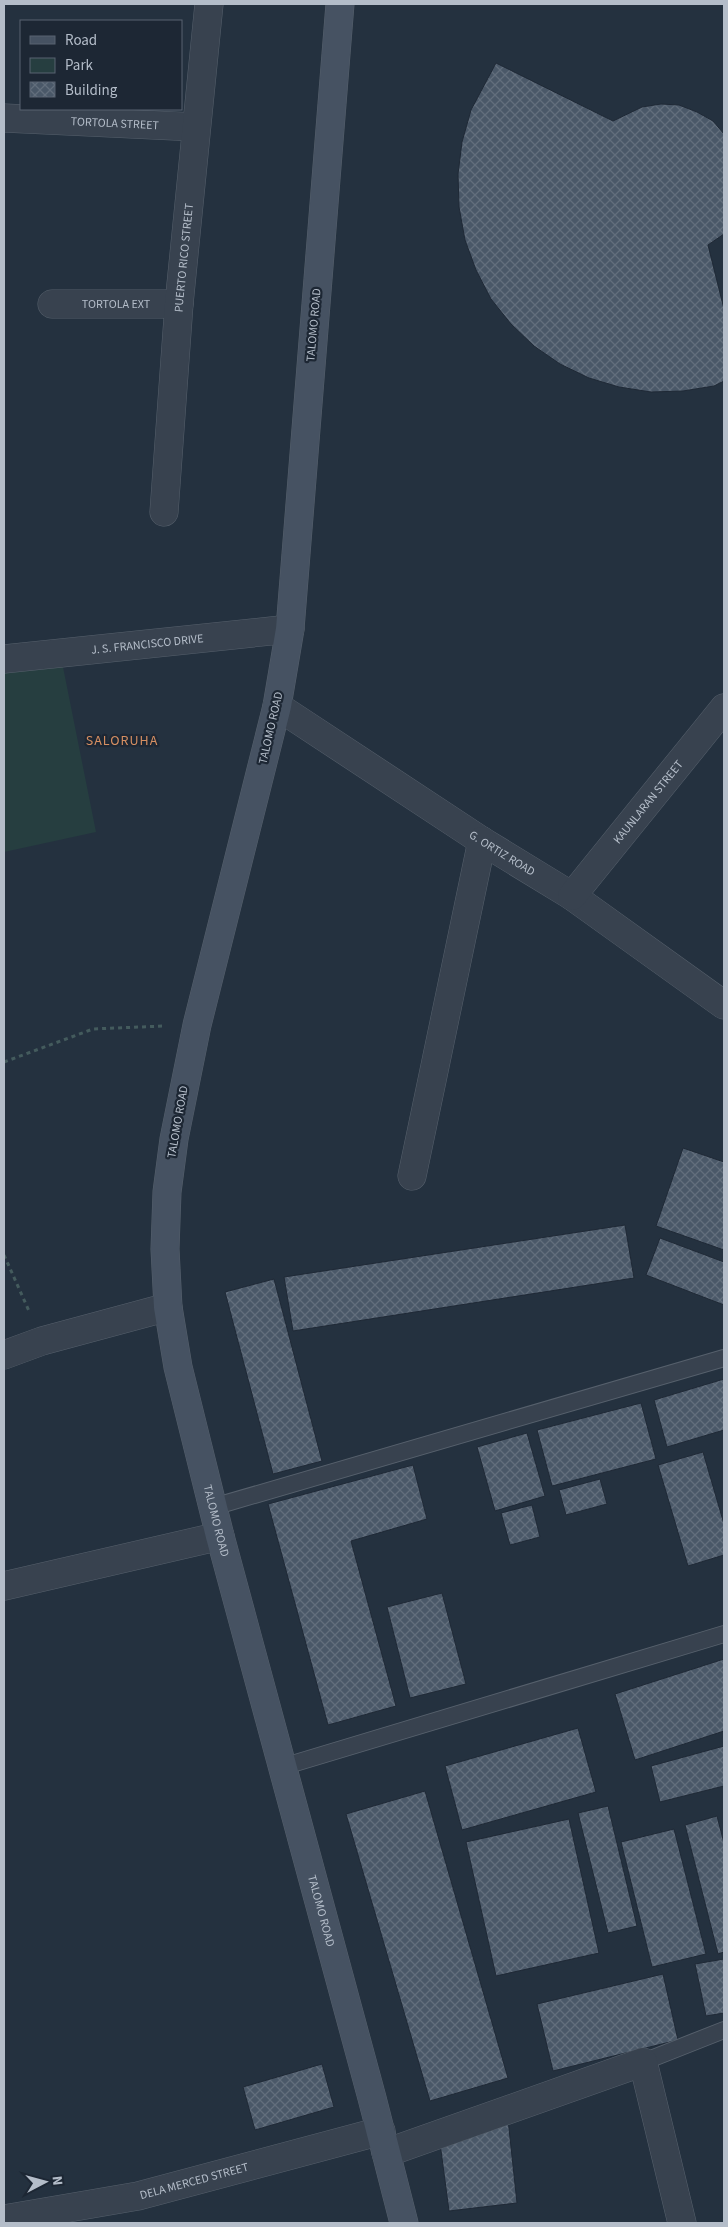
<svg xmlns="http://www.w3.org/2000/svg" width="728" height="2227" font-family="'Source Sans 3',sans-serif">
  <defs>
    <pattern id="building-cross-hatch" width="8" height="8" patternUnits="userSpaceOnUse" patternTransform="scale(1.25)"><rect width="8" height="8" fill="#4a5868"/><path d="M0 0l8 8M0 8l8-8" fill="none" stroke="#626e7c"/></pattern>
  </defs>
  <rect width="100%" height="100%" fill="#24313f"/>
  <polygon fill="#263e40" points="62,662 96,832 4,852 4,673"/>
  <g fill="url(#building-cross-hatch)" stroke="#1f2936">
    <polygon points="496,63 613,121 642,107 661,104 679,105 697,112 713,121 724,134 724,234 708,245 724,309 724,381 714,386 683,391 651,392 619,387 589,378 560,364 534,346 511,324 491,299 476,270 465,240 459,207 458,174 462,142 471,110"/>
    <polygon points="683,1148 724,1162 724,1250 656,1226"/>
    <polygon points="625,1225 634,1278 293,1331 284,1277"/>
    <polygon points="660,1238 724,1262 724,1305 646,1275"/>
    <polygon points="274,1279 322,1461 273,1474 225,1292"/>
    <polygon points="724,1379 724,1430 667,1447 654,1400"/>
    <polygon points="641,1403 656,1459 552,1486 537,1430"/>
    <polygon points="527,1433 545,1496 495,1511 477,1447"/>
    <polygon points="703,1452 724,1524 724,1555 688,1566 658,1465"/>
    <polygon points="413,1465 427,1519 351,1541 396,1706 328,1725 268,1504"/>
    <polygon points="600,1479 607,1504 566,1515 559,1490"/>
    <polygon points="532,1505 540,1537 510,1545 501,1513"/>
    <polygon points="442,1593 466,1684 410,1698 387,1607"/>
    <polygon points="724,1659 724,1731 635,1760 615,1694"/>
    <polygon points="578,1728 596,1792 462,1830 445,1766"/>
    <polygon points="724,1746 724,1786 660,1802 651,1766"/>
    <polygon points="425,1791 508,2078 430,2101 346,1814"/>
    <polygon points="608,1806 637,1926 608,1933 578,1813"/>
    <polygon points="717,1816 724,1843 724,1952 718,1954 685,1825"/>
    <polygon points="569,1819 599,1953 496,1976 466,1842"/>
    <polygon points="674,1829 706,1954 652,1967 621,1842"/>
    <polygon points="724,1959 724,2013 706,2016 695,1964"/>
    <polygon points="663,1974 678,2040 553,2071 537,2004"/>
    <polygon points="322,2064 334,2107 255,2130 243,2087"/>
    <polygon points="508,2119 517,2203 449,2211 440,2143"/>
  </g>
  <g fill="none" stroke-linecap="round" stroke-linejoin="round">
    <g stroke="#56606c" stroke-width="18">
      <g id="lane">
        <polyline points="213,1507 724,1358"/>
        <polyline points="282,1767 724,1634"/>
        <polyline points="643,2062 724,2030"/>
      </g>
    </g>
    <g stroke="#56606c" stroke-width="29">
      <g id="street">
        <path id="s1" d="M4,118L196,127"/>
        <path id="s2" d="M52,304H179"/>
        <path id="s3" d="M164,512L179,304L209,4"/>
        <path id="s4" d="M4,659L290,629"/>
        <path id="s5" d="M277,706L482,841L572,896L724,1005"/>
        <path id="s6" d="M572,896L724,708"/>
        <polyline points="412,1176 482,841"/>
        <polyline points="4,1355 42,1341 168,1307"/>
        <polyline points="4,1586 220,1536"/>
        <polyline points="386,2153 643,2062 682,2223"/>
        <path id="s7" d="M4,2219L138,2196L381,2131"/>
      </g>
    </g>
    <g stroke="#56606c" stroke-width="29">
      <g id="secondary">
        <path id="s8" d="M340,4L290,629L277,706L197,1025L174,1139L167,1192L165,1249L168,1307L178,1367L220,1536L372,2098L404,2223"/>
      </g>
    </g>
    <g stroke="#445b5d" stroke-width="3" stroke-dasharray="4 4" stroke-linecap="butt">
      <polyline points="4,1062 93,1029 164,1026"/>
      <polyline points="4,1255 29,1311"/>
    </g>
    <use href="#lane" stroke="#38424f" stroke-width="16"/>
    <use href="#street" stroke="#38424f" stroke-width="28"/>
    <use href="#secondary" stroke="#465262" stroke-width="28"/>
  </g>
  <g text-anchor="middle" dominant-baseline="central" stroke-width="4.5" stroke-linejoin="round" paint-order="stroke">
    <g font-size="12" fill="#b4bdc9" stroke="#1d2734">
      <text stroke="none"><textPath href="#s1" startOffset="111">TORTOLA STREET</textPath></text>
      <text stroke="none"><textPath href="#s3" startOffset="255">PUERTO RICO STREET</textPath></text>
      <text stroke="none"><textPath href="#s2" startOffset="64">TORTOLA EXT</textPath></text>
      <text transform="translate(314 325) rotate(-85)">TALOMO ROAD</text>
      <text stroke="none"><textPath href="#s4" startOffset="144">J. S. FRANCISCO DRIVE</textPath></text>
      <text transform="translate(271 728) rotate(-77)">TALOMO ROAD</text>
      <text stroke="none"><textPath href="#s6" startOffset="121">KAUNLARAN STREET</textPath></text>
      <text stroke="none"><textPath href="#s5" startOffset="269">G. ORTIZ ROAD</textPath></text>
      <text transform="translate(178 1122) rotate(-80)">TALOMO ROAD</text>
      <text stroke="none"><textPath href="#s8" startOffset="1538">TALOMO ROAD</textPath></text>
      <text stroke="none"><textPath href="#s8" startOffset="1942">TALOMO ROAD</textPath></text>
      <text stroke="none"><textPath href="#s7" startOffset="194">DELA MERCED STREET</textPath></text>
    </g>
    <g font-size="14" letter-spacing="1" fill="#d68f62" stroke="#1d2734">
      <text x="122" y="741">SALORUHA</text>
    </g>
  </g>
  <rect width="728" height="2227" fill="none" stroke="#b4bdc9" stroke-width="10"/>
  <rect x="20" y="20" width="162" height="90" fill="#1d2734" stroke="#596370"/>
  <rect x="30" y="36" width="25" height="8" fill="#465262" stroke="#596370"/>
  <text x="65" y="45" font-size="15" fill="#b4bdc9">Road</text>
  <rect x="30" y="58" width="25" height="15" fill="#263e40" stroke="#596370"/>
  <text x="65" y="70" font-size="15" fill="#b4bdc9">Park</text>
  <rect x="30" y="82" width="25" height="15" fill="url(#building-cross-hatch)" stroke="#596370"/>
  <text x="65" y="95" font-size="15" fill="#b4bdc9">Building</text>
  <g transform="translate(45 2182) rotate(84)" stroke="#1d2734" stroke-width="4" paint-order="stroke">
  <path d="M0-4L9 19L0 12L-9 19Z" fill="#b4bdc9"/>
  <text y="-8" font-size="14" font-weight="bold" text-anchor="middle" fill="#b4bdc9">N</text>
  </g>
</svg>
